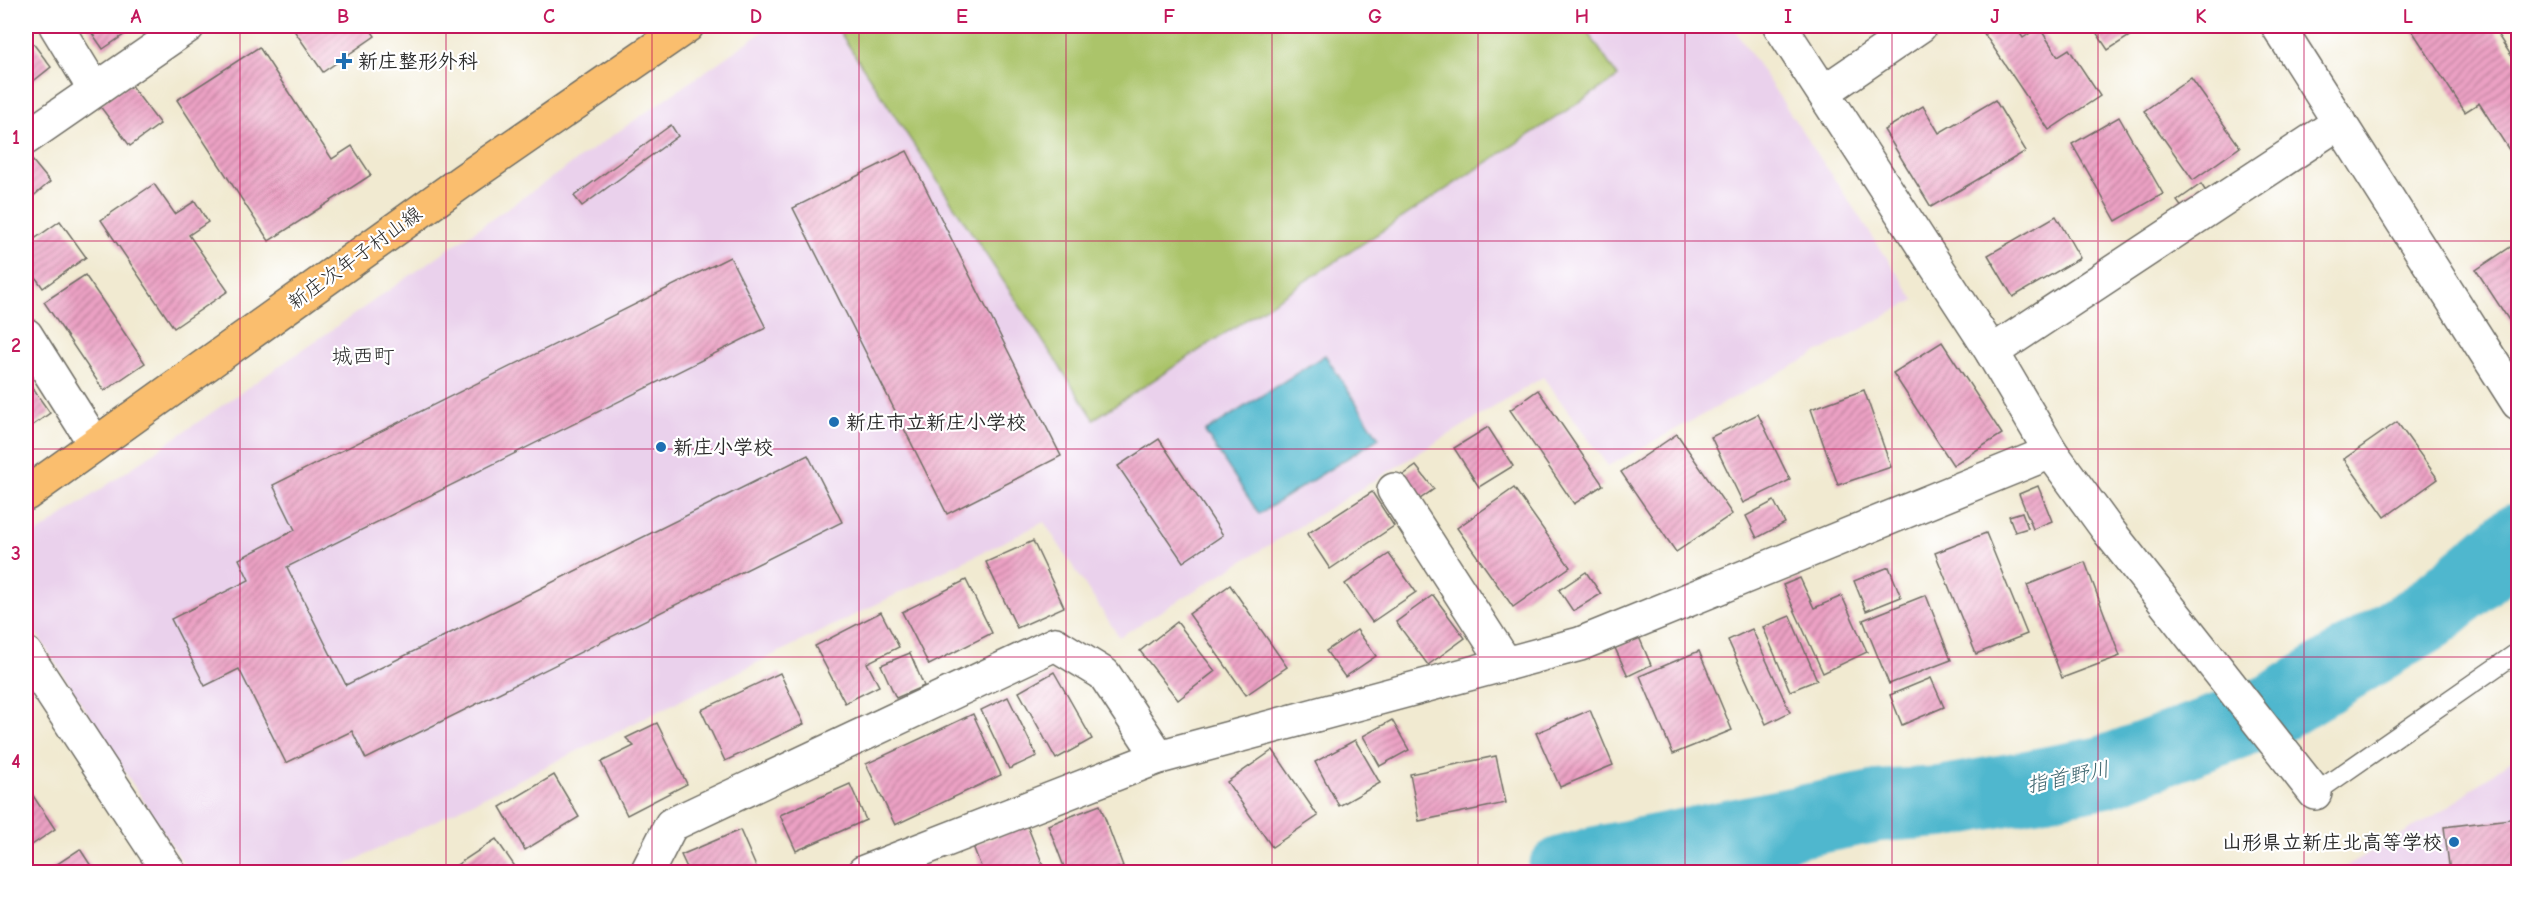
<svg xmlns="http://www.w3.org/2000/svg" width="2544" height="898" font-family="'Comic Neue','Klee One',sans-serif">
  <defs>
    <pattern id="building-hatch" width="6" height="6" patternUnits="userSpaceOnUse" patternTransform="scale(1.5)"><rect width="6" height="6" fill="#eca1c4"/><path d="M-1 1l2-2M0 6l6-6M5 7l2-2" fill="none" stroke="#bf839f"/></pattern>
  </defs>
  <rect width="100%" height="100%" fill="#fff"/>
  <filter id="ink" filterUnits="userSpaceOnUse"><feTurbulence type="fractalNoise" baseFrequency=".0167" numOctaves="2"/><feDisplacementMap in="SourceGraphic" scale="12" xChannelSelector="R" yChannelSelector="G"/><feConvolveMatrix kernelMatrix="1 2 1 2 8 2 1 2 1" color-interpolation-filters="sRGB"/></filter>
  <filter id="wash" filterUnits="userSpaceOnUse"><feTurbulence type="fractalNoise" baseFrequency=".008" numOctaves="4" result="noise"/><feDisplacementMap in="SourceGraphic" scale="24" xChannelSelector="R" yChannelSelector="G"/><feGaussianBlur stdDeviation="1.35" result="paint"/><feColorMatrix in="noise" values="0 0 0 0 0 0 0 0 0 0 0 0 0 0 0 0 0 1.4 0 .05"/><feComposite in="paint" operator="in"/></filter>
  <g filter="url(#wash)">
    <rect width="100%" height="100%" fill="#f1ead1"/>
    <g fill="#ead1ec">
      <polygon points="771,26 1732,26 1915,300 1608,466 1543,377 1119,637 1044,522 331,872 189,872 26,617 26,541"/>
      <polygon points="2518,755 2518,872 2336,872 2442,811"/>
    </g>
    <polygon fill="#abc46a" stroke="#6b784a" stroke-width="1.5" points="841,26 1584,26 1618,77 1094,419 837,28"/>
    <polygon fill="#50b7ce" stroke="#3e717c" stroke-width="1.5" points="1325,355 1379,438 1259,514 1205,432"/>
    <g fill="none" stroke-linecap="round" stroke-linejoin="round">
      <polyline stroke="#50b7ce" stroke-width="72" points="1563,872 1597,862 1878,806 1941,802 2104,772 2272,710 2428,615 2518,539"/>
    </g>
    <g id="blocks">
      <g fill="url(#building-hatch)">
        <polygon points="87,26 137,26 103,49"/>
        <polygon points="291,26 368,26 375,36 323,72"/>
        <polygon points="1979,26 2015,26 2023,38 2039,27 2058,56 2069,49 2100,96 2049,130"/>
        <polygon points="2092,26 2145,26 2108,50"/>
        <polygon points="2409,26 2492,26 2518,66 2518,164 2479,103 2465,112"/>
        <polygon points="32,42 51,67 26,87 26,47"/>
        <polygon points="259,47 332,159 352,146 371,175 269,241 177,100"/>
        <polygon points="2191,78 2240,147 2193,180 2144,111"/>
        <polygon points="129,83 160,124 130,146 99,105"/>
        <polygon points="1995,100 2026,151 1931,207 1884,130 1923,106 1939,133"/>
        <polygon points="2119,117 2163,194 2116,221 2072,144"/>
        <polygon points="671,125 678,136 582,206 574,196"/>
        <polygon points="907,151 1061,456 947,514 793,208"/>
        <polygon points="27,154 50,182 30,199 26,194"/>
        <polygon points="154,184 175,214 195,201 208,222 189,235 228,291 174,328 101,220"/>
        <polygon points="2201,184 2209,196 2185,212 2177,201"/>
        <polygon points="2056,216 2080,258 2013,297 1988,255"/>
        <polygon points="60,221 86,257 43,288 26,264 26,245"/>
        <polygon points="2518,242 2518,334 2476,270"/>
        <polygon points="730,257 766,328 287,567 346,685 808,455 842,522 366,759 352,731 286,763 239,669 205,686 171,619 249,580 239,559 295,530 273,485"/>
        <polygon points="85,275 145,363 104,391 44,302"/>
        <polygon points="1942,342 2002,434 1953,465 1893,373"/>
        <polygon points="26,379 50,413 26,430"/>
        <polygon points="1538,390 1603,485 1574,504 1510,410"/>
        <polygon points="1864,390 1891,467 1838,485 1811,409"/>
        <polygon points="1758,414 1790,480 1743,503 1711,437"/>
        <polygon points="2397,422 2438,479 2385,517 2344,459"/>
        <polygon points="1488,427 1513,466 1479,487 1454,448"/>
        <polygon points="1677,434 1732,514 1676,552 1621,472"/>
        <polygon points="1159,439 1223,535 1183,562 1118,466"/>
        <polygon points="1416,466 1434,489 1420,499 1402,476"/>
        <polygon points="2038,486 2052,521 2033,529 2019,494"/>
        <polygon points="1514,488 1570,567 1513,607 1457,528"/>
        <polygon points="1372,492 1394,526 1330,569 1307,534"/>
        <polygon points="1774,501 1785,523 1757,538 1746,516"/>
        <polygon points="2022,512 2028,528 2015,532 2009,516"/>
        <polygon points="1986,533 2027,634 1976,654 1935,553"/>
        <polygon points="1033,541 1064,607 1017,628 986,562"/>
        <polygon points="1389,554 1416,592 1372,622 1345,584"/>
        <polygon points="2085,562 2120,656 2062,678 2027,585"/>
        <polygon points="1889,567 1901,597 1866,611 1854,581"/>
        <polygon points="1586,572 1601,594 1573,611 1559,590"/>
        <polygon points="1800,578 1814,608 1842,596 1867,652 1823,673 1783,585"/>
        <polygon points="966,580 992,633 929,665 902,612"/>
        <polygon points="1230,585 1287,667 1246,695 1189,614"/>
        <polygon points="1433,595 1465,638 1428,665 1396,622"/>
        <polygon points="1926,595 1951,660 1889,684 1863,620"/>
        <polygon points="881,612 899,647 867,663 879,686 845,703 815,646"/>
        <polygon points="1790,616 1817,680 1790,691 1763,627"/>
        <polygon points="1177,622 1215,671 1178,700 1140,651"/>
        <polygon points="1752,629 1790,712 1766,724 1728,640"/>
        <polygon points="1357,630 1376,656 1345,677 1326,651"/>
        <polygon points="1639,637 1651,665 1628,676 1615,648"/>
        <polygon points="1699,651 1732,730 1673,754 1640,676"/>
        <polygon points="910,653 924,686 896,698 881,665"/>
        <polygon points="1054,672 1092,739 1056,759 1019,692"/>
        <polygon points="780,673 804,724 725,761 701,710"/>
        <polygon points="1931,678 1944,707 1902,725 1890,695"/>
        <polygon points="1008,697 1037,756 1009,769 981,710"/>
        <polygon points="1590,710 1613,765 1560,787 1536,733"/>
        <polygon points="973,714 1001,775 895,825 866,764"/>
        <polygon points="1392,720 1409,750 1380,766 1363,736"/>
        <polygon points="657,723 687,784 627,815 601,762 634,746 626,738"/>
        <polygon points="1355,740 1380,783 1339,806 1315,762"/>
        <polygon points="1273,750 1318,816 1272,847 1227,782"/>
        <polygon points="1496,756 1506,803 1419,821 1410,774"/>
        <polygon points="554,775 579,817 525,850 500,807"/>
        <polygon points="850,784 866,820 796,851 780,815"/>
        <polygon points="26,785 55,829 26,849"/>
        <polygon points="1100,805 1123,866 1106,872 1066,872 1048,825"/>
        <polygon points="2518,818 2518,872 2450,872 2444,827"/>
        <polygon points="1027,825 1045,870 1038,872 983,872 973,846"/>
        <polygon points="740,830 757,869 749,872 689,872 681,855"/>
        <polygon points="496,839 516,868 509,872 451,872 449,870"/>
        <polygon points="80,849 95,872 45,872"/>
      </g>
    </g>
  </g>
  <g filter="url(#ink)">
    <use href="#blocks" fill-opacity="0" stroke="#706e65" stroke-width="1.5"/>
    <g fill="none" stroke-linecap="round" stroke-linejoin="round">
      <g stroke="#706e65" stroke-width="21">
        <polyline id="service" points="2315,793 2518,652"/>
      </g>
      <g stroke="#706e65" stroke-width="36">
        <g id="minor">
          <polyline points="56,26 95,90"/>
          <polyline points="1780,26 1992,352 2051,452 2107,529 2315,793"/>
          <polyline points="2278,26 2518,403"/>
          <polyline points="1825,91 1920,26"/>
          <polyline points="26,138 188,26"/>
          <polyline points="26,335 95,444"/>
          <polyline points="1992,352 2340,122"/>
          <polyline points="1394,490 1506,664"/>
          <polyline points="26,654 169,872"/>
          <polyline points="647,872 671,825 1055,644 1104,674 1159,757"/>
          <polyline points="864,872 1159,757 1580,644 2051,452"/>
        </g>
      </g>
      <g stroke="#706e65" stroke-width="36">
        <polyline id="primary" points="26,494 464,180 687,26"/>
      </g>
      <use href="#service" stroke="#fff" stroke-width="18"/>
      <use href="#minor" stroke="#fff" stroke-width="33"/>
      <use href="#primary" stroke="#fabe6e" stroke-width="33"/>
    </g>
  </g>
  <path fill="none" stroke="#c2185b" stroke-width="1.5" stroke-opacity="0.55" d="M240,26V872M446,26V872M652,26V872M859,26V872M1066,26V872M1272,26V872M1478,26V872M1685,26V872M1892,26V872M2098,26V872M2304,26V872M26,241H2518M26,449H2518M26,657H2518"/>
  <g fill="#1f6fb2" stroke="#fff" stroke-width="2">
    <path d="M341 52h6v6h6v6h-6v6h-6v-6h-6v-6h6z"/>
    <circle cx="834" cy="422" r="6"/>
    <circle cx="661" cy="447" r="6"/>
    <circle cx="2454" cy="842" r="6"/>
  </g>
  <g text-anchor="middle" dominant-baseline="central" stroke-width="4.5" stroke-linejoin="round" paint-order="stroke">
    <g font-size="20" font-weight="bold" fill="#2b2b2b" stroke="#fff" text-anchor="start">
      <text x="358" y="61">新庄整形外科</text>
      <text x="846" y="422">新庄市立新庄小学校</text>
      <text x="673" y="447">新庄小学校</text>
      <text x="2442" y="842" text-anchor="end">山形県立新庄北高等学校</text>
    </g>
    <g font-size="20" fill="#2b2b2b" stroke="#fff">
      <text transform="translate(355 258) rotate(-36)">新庄次年子村山線</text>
    </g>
    <g font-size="21" fill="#2b2b2b" stroke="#fff">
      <text x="363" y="356">城西町</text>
    </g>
    <g font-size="21" font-style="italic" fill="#3a636c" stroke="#fff">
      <text transform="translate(2068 777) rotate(-12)">指首野川</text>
    </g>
  </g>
  <rect width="2544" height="898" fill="none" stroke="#fff" stroke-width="66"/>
  <rect x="33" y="33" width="2478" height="832" fill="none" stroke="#c2185b" stroke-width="2"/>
  <g font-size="20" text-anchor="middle" font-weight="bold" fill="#c2185b">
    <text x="136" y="23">A</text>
    <text x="343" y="23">B</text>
    <text x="549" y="23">C</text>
    <text x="756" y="23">D</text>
    <text x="962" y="23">E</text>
    <text x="1169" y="23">F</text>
    <text x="1375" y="23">G</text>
    <text x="1582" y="23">H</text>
    <text x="1788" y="23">I</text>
    <text x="1995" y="23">J</text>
    <text x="2201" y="23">K</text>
    <text x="2408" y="23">L</text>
    <text x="16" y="144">1</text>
    <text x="16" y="352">2</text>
    <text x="16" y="560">3</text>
    <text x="16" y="768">4</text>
  </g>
</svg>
